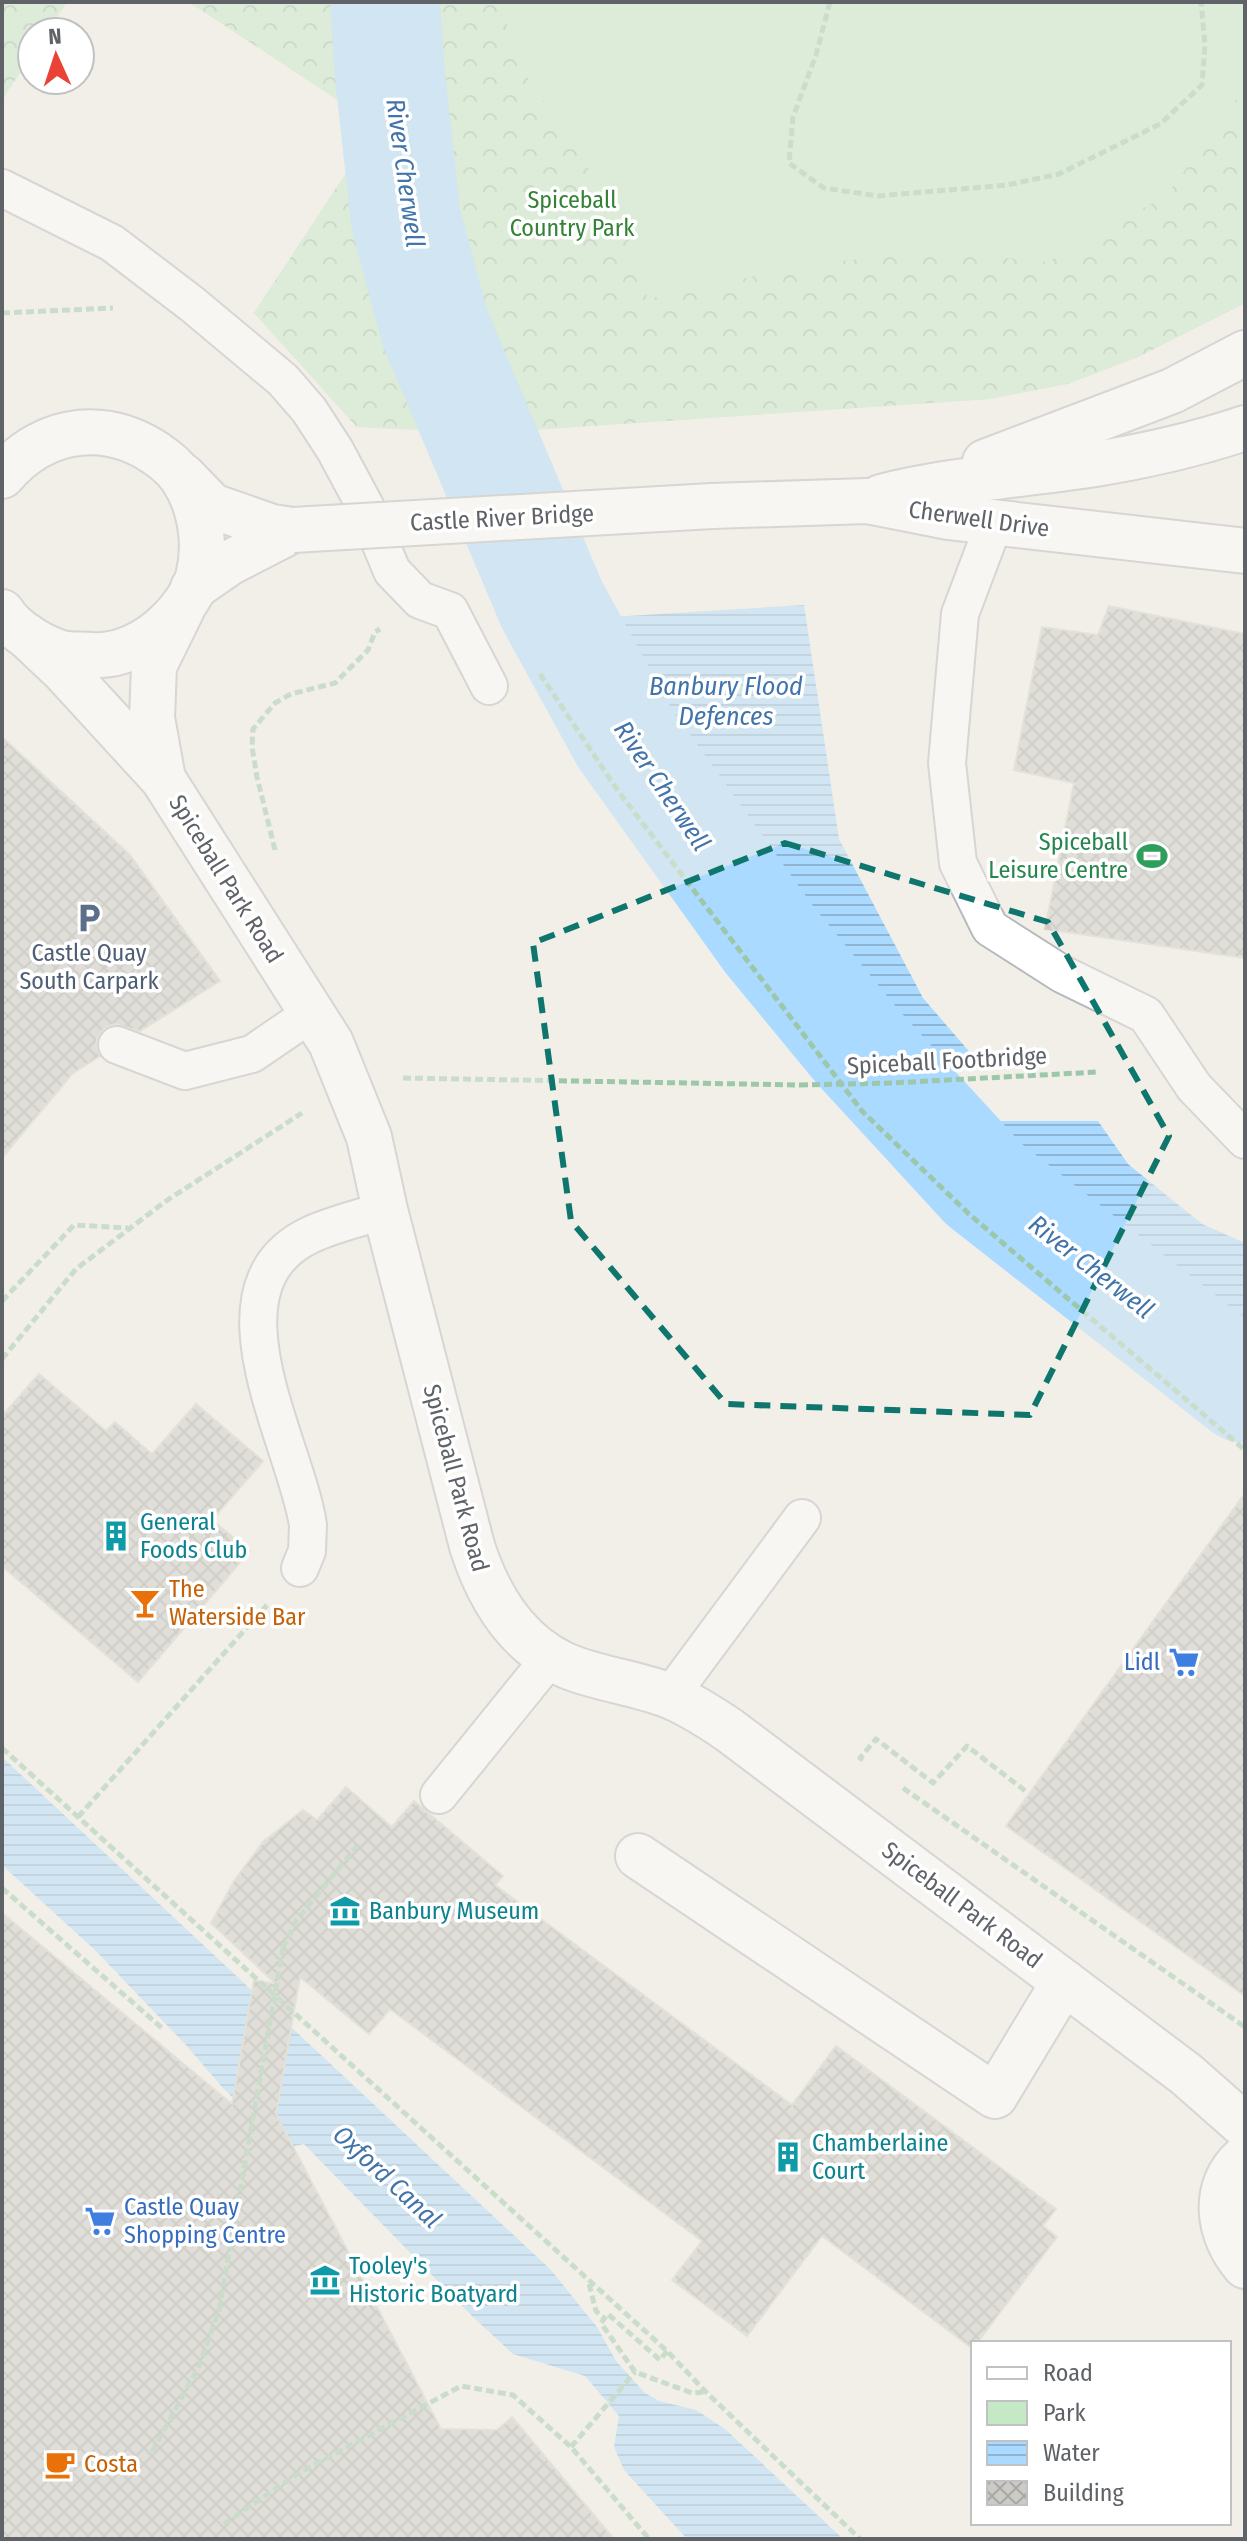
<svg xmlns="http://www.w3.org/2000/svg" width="1247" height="2541" font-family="'Fira Sans Condensed',sans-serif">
  <defs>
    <pattern id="forest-crowns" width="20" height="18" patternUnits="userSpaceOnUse" patternTransform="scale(2)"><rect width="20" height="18" fill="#c5e8c5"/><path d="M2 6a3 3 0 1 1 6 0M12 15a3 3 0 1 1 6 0" fill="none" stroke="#a3c0a4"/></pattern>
    <pattern id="water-rules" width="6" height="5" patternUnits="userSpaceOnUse" patternTransform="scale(2)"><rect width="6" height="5" fill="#aadaff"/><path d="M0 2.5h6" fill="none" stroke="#8eb4d2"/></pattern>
    <pattern id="building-cross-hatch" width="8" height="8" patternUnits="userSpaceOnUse" patternTransform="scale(2)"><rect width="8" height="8" fill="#cccac5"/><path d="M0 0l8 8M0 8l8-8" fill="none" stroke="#a9a8a4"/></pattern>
  </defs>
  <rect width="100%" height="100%" fill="#f1efe8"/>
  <polygon fill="#c5e8c5" points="189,2 1245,2 1245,303 1138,357 1067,384 989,399 487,433 357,427 254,313 377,126"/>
  <g fill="url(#forest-crowns)">
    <polygon points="2,2 67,2 47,32 32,32 32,55 2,100"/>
    <polygon points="189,2 511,2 504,43 580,154 642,265 647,299 788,269 919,250 1048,262 1167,195 1245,87 1245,303 1138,357 1067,384 989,399 487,433 357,427 254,313 377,126"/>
  </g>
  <g fill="url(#water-rules)">
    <polygon points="804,605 839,839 923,998 973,1056 899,1064 755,898 636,729 595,618"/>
    <polygon points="952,1121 1098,1121 1128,1164 1202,1224 1245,1243 1245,1373 1082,1244"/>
    <polygon points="2,1757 550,2269 597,2327 616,2361 645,2393 659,2401 696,2410 725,2429 843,2539 687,2539 624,2470 614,2447 619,2416 585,2376 513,2354 472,2316 304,2144 285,2148 223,2088 186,2045 95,1950 2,1865"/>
  </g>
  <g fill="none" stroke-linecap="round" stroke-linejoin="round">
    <polyline stroke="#aadaff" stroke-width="110" points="385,2 390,76 406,220 435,328 552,605 625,738 769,939 858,1047 984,1184 1245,1388"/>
  </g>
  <g fill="url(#building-cross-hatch)" stroke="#d6d1c6" stroke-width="2">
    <polygon points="1109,606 1245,634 1245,958 1045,929 1074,783 1014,770 1042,627 1098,635"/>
    <polygon points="2,737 130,855 220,981 140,1031 114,1024 104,1028 97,1038 96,1048 100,1056 72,1074 2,1158"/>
    <polygon points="39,1374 106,1431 115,1422 152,1454 196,1404 263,1461 212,1520 250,1551 138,1682 2,1566 2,1416"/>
    <polygon points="1245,1493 1245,1996 1006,1826"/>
    <polygon points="346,1787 392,1827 414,1801 503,1876 495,1885 792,2105 836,2046 1056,2209 1043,2226 1057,2237 977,2343 973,2343 973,2349 822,2236 747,2336 672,2280 702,2241 390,2009 369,2034 300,1977 276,2114 441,2429 497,2430 512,2417 614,2539 2,2539 2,1913 232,2104 254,1980 276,1984 211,1923 234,1881 263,1842 303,1810 317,1820"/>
  </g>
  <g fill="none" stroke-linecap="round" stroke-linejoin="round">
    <g stroke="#b5b8bc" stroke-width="40">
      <g id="service">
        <polyline points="2,188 112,243 192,304 283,380 309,410 335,450 365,506 392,571 420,600 450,611 489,686"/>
        <polyline points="995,521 960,614 947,763 958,863 990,928 1062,974 1146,1015 1194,1087 1245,1140"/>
        <polyline points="117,1045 185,1071 252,1054 312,1013"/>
        <path d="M300,1568L307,1551L308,1525C296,1443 201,1287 310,1235C333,1224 361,1218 385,1210"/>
        <polyline points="670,1696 802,1518"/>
        <polyline points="439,1795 550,1658"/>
      </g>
    </g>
    <g stroke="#b5b8bc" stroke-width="48">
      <g id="minor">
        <path d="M27,636L63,670L163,779L331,1043L369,1137L385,1210L472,1546C489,1599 519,1649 575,1669C606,1680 639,1684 670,1696C691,1705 710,1717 729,1730L1186,2074L1245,2126"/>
        <polyline points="163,779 152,718 154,666 182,609"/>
        <polyline points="638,1856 995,2096 1064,1982"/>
        <path d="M1245,2157C1210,2187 1218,2235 1245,2266"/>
      </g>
    </g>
    <g stroke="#b5b8bc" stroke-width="48">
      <g id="tertiary">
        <polyline points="985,462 1172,391 1245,353"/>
        <path d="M2,476C46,424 112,418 165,460C198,485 208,539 198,577C193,595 181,610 168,623C149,642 120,657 92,655C82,654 71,655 61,653C40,646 14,631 2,612"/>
        <polyline points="183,476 212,506 272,527 293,530"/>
        <path d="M881,497C951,479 1023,475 1095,464C1145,456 1197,444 1245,428"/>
        <polyline points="712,506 867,501 948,517 1245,551"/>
        <polyline points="193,588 229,563 293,530"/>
      </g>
    </g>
    <g stroke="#9cc7a9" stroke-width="5" stroke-dasharray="8 4" stroke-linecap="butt">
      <polyline points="830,2 816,55 793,117 789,163 824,188 878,196 1007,185 1059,174 1160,124 1202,85 1205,45 1201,2"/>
      <polyline points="2,313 113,308"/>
      <polyline points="540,674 618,791 862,1111 969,1214 1245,1450"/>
      <polyline points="275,850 257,777 252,747 253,729 275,703 291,694 335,683 368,650 375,632 380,629"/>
      <polyline points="403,1078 800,1085"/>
      <polyline points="2,1301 74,1225 128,1228"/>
      <polyline points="2,1359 76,1269 166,1201 302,1113"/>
      <polyline points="2,1748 667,2351 706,2392 860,2539"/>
      <polyline points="863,1760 860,1758 876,1739 933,1783 967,1746 1028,1793"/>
      <polyline points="903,1788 1245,2027"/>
      <polyline points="78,1817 267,1605"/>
      <polyline points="2,1888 163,2029"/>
      <polyline points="283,1948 296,1921 357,1846"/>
      <polyline points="589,2284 596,2311 604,2318"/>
      <polyline points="667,2351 660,2360 608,2314 601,2323 635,2372 692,2393 706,2392"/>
      <polyline points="571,2447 635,2372"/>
      <polyline points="152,2452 199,2366 219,2310"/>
      <polyline points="224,2524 299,2473 461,2386 513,2395 571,2447 649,2539"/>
    </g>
    <use href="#service" stroke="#fff" stroke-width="36"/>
    <use href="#minor" stroke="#fff" stroke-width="44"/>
    <use href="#tertiary" stroke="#fff" stroke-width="44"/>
    <g stroke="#b5b8bc" stroke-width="48" stroke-linecap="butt">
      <polyline id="tertiary-bridge" points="293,530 712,506"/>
    </g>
    <g stroke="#9cc7a9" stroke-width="5" stroke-dasharray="8 4" stroke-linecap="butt">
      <polyline points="800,1085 892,1083 1097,1072"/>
      <polyline points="219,2310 283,1948"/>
    </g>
    <use href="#tertiary-bridge" stroke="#fff" stroke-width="44"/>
  </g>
  <path d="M0 0H1247V2541H0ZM785,843L1048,922L1169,1136L1030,1415L726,1404L571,1221L533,943Z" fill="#f1efe8" fill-opacity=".55" fill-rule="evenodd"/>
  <path fill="none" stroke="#0f766e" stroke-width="6" stroke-dasharray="16 10" stroke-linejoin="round" d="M785,843L1048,922L1169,1136L1030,1415L726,1404L571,1221L533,943Z"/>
  <defs>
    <g id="stadium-bare" transform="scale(2.4)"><path d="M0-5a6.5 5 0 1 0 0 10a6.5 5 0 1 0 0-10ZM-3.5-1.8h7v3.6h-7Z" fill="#2e9e5b" stroke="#fff" stroke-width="2.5" paint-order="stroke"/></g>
    <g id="parking-bare" transform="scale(2.4)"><path d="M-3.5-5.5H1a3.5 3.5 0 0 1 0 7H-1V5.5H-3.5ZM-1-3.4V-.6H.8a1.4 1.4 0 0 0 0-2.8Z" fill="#5c6f8a" stroke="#fff" stroke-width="2.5" paint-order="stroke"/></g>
    <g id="building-bare" transform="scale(2.4)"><path d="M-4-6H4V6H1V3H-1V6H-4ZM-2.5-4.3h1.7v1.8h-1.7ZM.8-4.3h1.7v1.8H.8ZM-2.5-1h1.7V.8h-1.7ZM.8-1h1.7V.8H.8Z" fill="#0f9aa8" stroke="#fff" stroke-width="2.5" paint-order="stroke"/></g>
    <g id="bar-bare" transform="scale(2.4)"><path d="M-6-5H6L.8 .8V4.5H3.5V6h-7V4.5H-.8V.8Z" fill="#e8710a" stroke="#fff" stroke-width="2.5" paint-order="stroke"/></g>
    <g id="supermarket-bare" transform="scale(2.4)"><path d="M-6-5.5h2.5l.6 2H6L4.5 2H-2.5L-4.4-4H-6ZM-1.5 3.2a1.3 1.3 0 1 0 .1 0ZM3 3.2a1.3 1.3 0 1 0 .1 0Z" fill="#3f7fe0" stroke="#fff" stroke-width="2.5" paint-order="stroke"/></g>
    <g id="museum-bare" transform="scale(2.4)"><path d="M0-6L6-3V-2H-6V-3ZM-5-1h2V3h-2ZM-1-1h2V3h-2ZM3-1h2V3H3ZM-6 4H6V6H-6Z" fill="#0f9aa8" stroke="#fff" stroke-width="2.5" paint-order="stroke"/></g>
    <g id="cafe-bare" transform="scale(2.4)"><path d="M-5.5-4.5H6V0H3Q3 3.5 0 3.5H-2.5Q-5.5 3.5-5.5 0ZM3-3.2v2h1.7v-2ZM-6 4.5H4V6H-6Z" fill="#e8710a" stroke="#fff" stroke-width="2.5" paint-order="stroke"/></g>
  </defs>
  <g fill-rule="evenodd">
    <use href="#stadium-bare" x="1152" y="856"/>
    <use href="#parking-bare" x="89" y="918"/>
    <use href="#building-bare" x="116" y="1536"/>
    <use href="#bar-bare" x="145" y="1603"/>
    <use href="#supermarket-bare" x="1184" y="1662"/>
    <use href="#museum-bare" x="345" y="1911"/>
    <use href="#building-bare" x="788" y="2157"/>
    <use href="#supermarket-bare" x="100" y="2221"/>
    <use href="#museum-bare" x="325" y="2280"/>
    <use href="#cafe-bare" x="60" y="2464"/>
  </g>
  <g text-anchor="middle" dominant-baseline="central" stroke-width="7" stroke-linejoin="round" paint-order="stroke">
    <g font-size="24" fill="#348238" stroke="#fff">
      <text x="572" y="200">Spiceball<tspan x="572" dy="28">Country Park</tspan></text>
    </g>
    <g font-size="24" fill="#5f6368" stroke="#fff">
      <text transform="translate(502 518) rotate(-3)">Castle River Bridge</text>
      <text transform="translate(979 519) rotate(8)">Cherwell Drive</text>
      <text transform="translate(226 879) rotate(58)">Spiceball Park Road</text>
      <text transform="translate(947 1061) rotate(-3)">Spiceball Footbridge</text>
      <text transform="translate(456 1478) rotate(75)">Spiceball Park Road</text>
      <text transform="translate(962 1905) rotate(37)">Spiceball Park Road</text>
    </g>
    <g font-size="24" fill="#27864d" stroke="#fff" text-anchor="end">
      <text x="1128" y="842">Spiceball<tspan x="1128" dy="28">Leisure Centre</tspan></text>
    </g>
    <g font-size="24" fill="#4e5e75" stroke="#fff">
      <text x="89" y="953">Castle Quay<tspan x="89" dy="28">South Carpark</tspan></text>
    </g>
    <g font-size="24" fill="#0d838f" stroke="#fff" text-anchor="start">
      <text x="140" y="1522">General<tspan x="140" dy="28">Foods Club</tspan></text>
      <text x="369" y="1911">Banbury Museum</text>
      <text x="812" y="2143">Chamberlaine<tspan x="812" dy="28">Court</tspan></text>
      <text x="349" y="2266">Tooley's<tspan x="349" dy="28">Historic Boatyard</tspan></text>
    </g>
    <g font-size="24" fill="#c56008" stroke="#fff" text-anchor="start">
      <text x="169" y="1589">The<tspan x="169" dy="28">Waterside Bar</tspan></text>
      <text x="84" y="2464">Costa</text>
    </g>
    <g font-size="24" fill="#366cbe" stroke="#fff" text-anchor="end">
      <text x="1160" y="1662">Lidl</text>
      <text x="124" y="2207" text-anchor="start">Castle Quay<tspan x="124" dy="28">Shopping Centre</tspan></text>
    </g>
    <g font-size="26" font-style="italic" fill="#4174aa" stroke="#fff">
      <text transform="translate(405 173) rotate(82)">River Cherwell</text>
      <text x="726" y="686">Banbury Flood<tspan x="726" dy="30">Defences</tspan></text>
      <text transform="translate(662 786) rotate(56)">River Cherwell</text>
      <text transform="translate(1091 1267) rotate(38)">River Cherwell</text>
      <text transform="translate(387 2177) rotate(43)">Oxford Canal</text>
    </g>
  </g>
  <rect width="1247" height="2541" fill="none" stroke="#5f6368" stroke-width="8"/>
  <rect x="971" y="2341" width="260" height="184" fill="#ffffff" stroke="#bfc1c3" stroke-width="2"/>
  <rect x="987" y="2367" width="40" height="12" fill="#ffffff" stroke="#bfc1c3" stroke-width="2"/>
  <text x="1043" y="2381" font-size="24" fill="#5f6368">Road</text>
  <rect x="987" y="2401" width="40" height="24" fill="#c5e8c5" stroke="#bfc1c3" stroke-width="2"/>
  <text x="1043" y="2421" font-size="24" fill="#5f6368">Park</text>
  <rect x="987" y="2441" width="40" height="24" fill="url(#water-rules)" stroke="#bfc1c3" stroke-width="2"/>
  <text x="1043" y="2461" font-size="24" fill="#5f6368">Water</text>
  <rect x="987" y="2481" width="40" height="24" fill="url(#building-cross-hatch)" stroke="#bfc1c3" stroke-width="2"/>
  <text x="1043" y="2501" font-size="24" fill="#5f6368">Building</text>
  <g transform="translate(56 56) rotate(357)"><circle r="38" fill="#ffffff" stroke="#bfc1c3" stroke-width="2"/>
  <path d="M0-6L14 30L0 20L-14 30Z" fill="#ea4335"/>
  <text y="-12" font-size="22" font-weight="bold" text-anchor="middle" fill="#5f6368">N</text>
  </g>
</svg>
